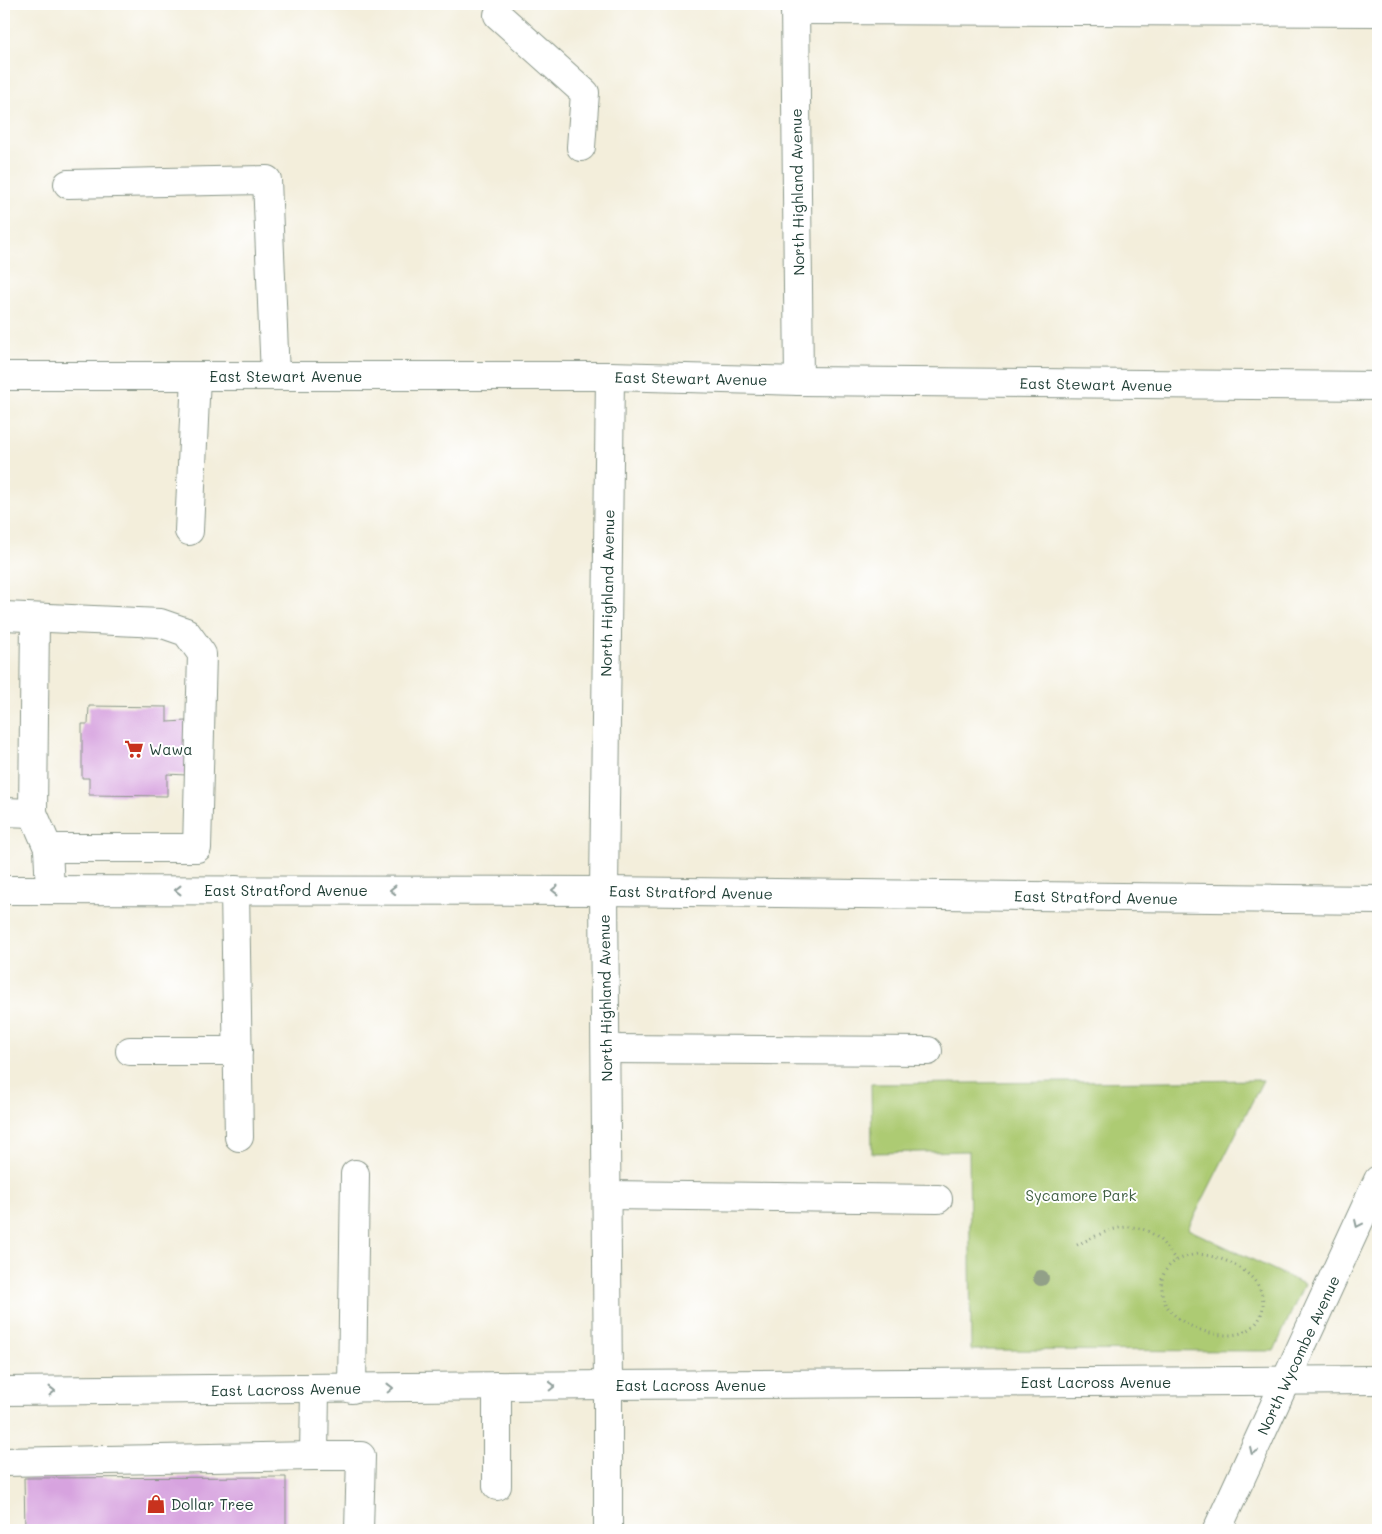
<svg xmlns="http://www.w3.org/2000/svg" width="1382" height="1534" font-family="Mali,sans-serif">
  <rect width="100%" height="100%" fill="#fff"/>
  <filter id="ink" filterUnits="userSpaceOnUse"><feTurbulence type="fractalNoise" baseFrequency=".02" numOctaves="2"/><feDisplacementMap in="SourceGraphic" scale="10" xChannelSelector="R" yChannelSelector="G"/><feConvolveMatrix kernelMatrix="1 2 1 2 8 2 1 2 1" color-interpolation-filters="sRGB"/></filter>
  <filter id="wash" filterUnits="userSpaceOnUse"><feTurbulence type="fractalNoise" baseFrequency=".0096" numOctaves="4" result="noise"/><feDisplacementMap in="SourceGraphic" scale="20" xChannelSelector="R" yChannelSelector="G"/><feGaussianBlur stdDeviation="1.12" result="paint"/><feColorMatrix in="noise" values="0 0 0 0 0 0 0 0 0 0 0 0 0 0 0 0 0 1.4 0 .05"/><feComposite in="paint" operator="in"/></filter>
  <g filter="url(#wash)">
    <rect width="100%" height="100%" fill="#f3eedb"/>
    <polygon fill="#adcb73" stroke="#668454" points="1263,1080 1188,1229 1304,1284 1274,1351 971,1350 969,1151 872,1153 871,1084"/>
    <g id="blocks">
      <g fill="#d7a3df">
        <polygon points="89,706 167,707 167,722 186,721 186,775 167,774 167,796 89,795 89,778 82,778 82,724 88,724"/>
        <polygon points="286,1477 286,1530 25,1530 24,1478"/>
      </g>
    </g>
  </g>
  <g filter="url(#ink)">
    <use href="#blocks" fill-opacity="0" stroke="#899688" stroke-width="1"/>
    <g fill="none" stroke-linecap="round" stroke-linejoin="round">
      <g stroke="#899688" stroke-width="30">
        <g id="minor">
          <polyline points="795,4 799,381"/>
          <polyline points="795,10 1378,12"/>
          <polyline points="498,15 585,93 581,147"/>
          <polyline points="68,184 267,180 275,376"/>
          <polyline points="4,376 610,376 799,381 1378,386"/>
          <polyline points="189,531 196,376"/>
          <polyline points="4,616 160,623 186,632 202,654 197,848 48,848"/>
          <polyline points="35,618 33,813 48,848 50,890"/>
          <polyline points="4,812 33,813"/>
          <polyline points="4,890 604,891 1378,900"/>
          <polyline points="235,890 239,1137"/>
          <polyline points="606,1049 928,1051"/>
          <polyline points="130,1051 238,1051"/>
          <polyline points="607,1195 938,1199"/>
          <polyline points="315,1389 314,1456 361,1456 359,1530"/>
          <polyline points="352,1389 355,1174"/>
          <polyline points="4,1391 608,1385 1378,1380"/>
          <polyline points="4,1462 314,1456"/>
          <polyline points="497,1486 497,1386"/>
          <polyline points="608,1530 608,1385 604,891 610,376"/>
          <polyline points="1217,1530 1378,1180"/>
        </g>
      </g>
      <g stroke="#899688" stroke-width="3" stroke-dasharray="1 4" stroke-linecap="butt">
        <path d="M1077,1245C1104,1232 1134,1214 1161,1241C1166,1246 1171,1254 1176,1260"/>
        <path d="M1197,1254C1217,1256 1238,1263 1252,1278C1271,1297 1265,1329 1237,1334C1215,1339 1181,1326 1168,1308C1164,1303 1162,1296 1162,1290C1159,1266 1177,1258 1197,1254Z"/>
      </g>
      <use href="#minor" stroke="#fff" stroke-width="28"/>
    </g>
    <circle fill="#92a088" cx="1041" cy="1278" r="8"/>
    <defs><path id="oneway-chevron" d="M-2-3.5L2.5 0L-2 3.5" fill="none" stroke-width="1.6" stroke-linecap="round" stroke-linejoin="round" transform="scale(1.25)"/></defs>
    <g stroke="#8f9e9a">
      <use href="#oneway-chevron" transform="translate(178 890) rotate(180)"/>
      <use href="#oneway-chevron" transform="translate(393 890) rotate(-180)"/>
      <use href="#oneway-chevron" transform="translate(555 890) rotate(-180)"/>
      <use href="#oneway-chevron" transform="translate(1358 1224) rotate(115)"/>
      <use href="#oneway-chevron" transform="translate(552 1386) rotate(-1)"/>
      <use href="#oneway-chevron" transform="translate(390 1388) rotate(-1)"/>
      <use href="#oneway-chevron" transform="translate(52 1391)"/>
      <use href="#oneway-chevron" transform="translate(1253 1451) rotate(115)"/>
    </g>
  </g>
  <defs>
    <g id="supermarket-bare" transform="scale(1.5)"><path d="M-6-5.5h2.5l.6 2H6L4.5 2H-2.5L-4.4-4H-6ZM-1.5 3.2a1.3 1.3 0 1 0 .1 0ZM3 3.2a1.3 1.3 0 1 0 .1 0Z" fill="#c8321e" stroke="#fff" stroke-width="2.5" paint-order="stroke"/></g>
    <g id="shop-bare" transform="scale(1.5)"><path d="M-5-2.5h2.3a2.7 3.5 0 0 1 5.4 0H5L5.5 6h-11ZM-1.5-2.5h3a1.5 2.3 0 0 0-3 0Z" fill="#c8321e" stroke="#fff" stroke-width="2.5" paint-order="stroke"/></g>
  </defs>
  <g fill-rule="evenodd">
    <use href="#supermarket-bare" x="134" y="749"/>
    <use href="#shop-bare" x="156" y="1504"/>
  </g>
  <g text-anchor="middle" dominant-baseline="central" stroke-width="4" stroke-linejoin="round" paint-order="stroke">
    <g font-size="15" fill="#1f3d34" stroke="#fff">
      <text transform="translate(797 192) rotate(-91)">North Highland Avenue</text>
      <text x="286" y="376">East Stewart Avenue</text>
      <text transform="translate(691 378) rotate(1)">East Stewart Avenue</text>
      <text transform="translate(1096 384) rotate(1)">East Stewart Avenue</text>
      <text transform="translate(607 593) rotate(-89)">North Highland Avenue</text>
      <text x="286" y="890">East Stratford Avenue</text>
      <text transform="translate(691 892) rotate(1)">East Stratford Avenue</text>
      <text transform="translate(1096 897) rotate(1)">East Stratford Avenue</text>
      <text transform="translate(605 998) rotate(-91)">North Highland Avenue</text>
      <text transform="translate(1298 1355) rotate(-65)">North Wycombe Avenue</text>
      <text x="1096" y="1382">East Lacross Avenue</text>
      <text x="691" y="1385">East Lacross Avenue</text>
      <text transform="translate(286 1389) rotate(-1)">East Lacross Avenue</text>
    </g>
    <g font-size="15" fill="#1f3d34" stroke="#fff" text-anchor="start">
      <text x="149" y="749">Wawa</text>
      <text x="171" y="1504">Dollar Tree</text>
    </g>
    <g font-size="15" fill="#426044" stroke="#fff">
      <text x="1081" y="1195">Sycamore Park</text>
    </g>
  </g>
  <rect width="1382" height="1534" fill="none" stroke="#fff" stroke-width="20"/>
</svg>
